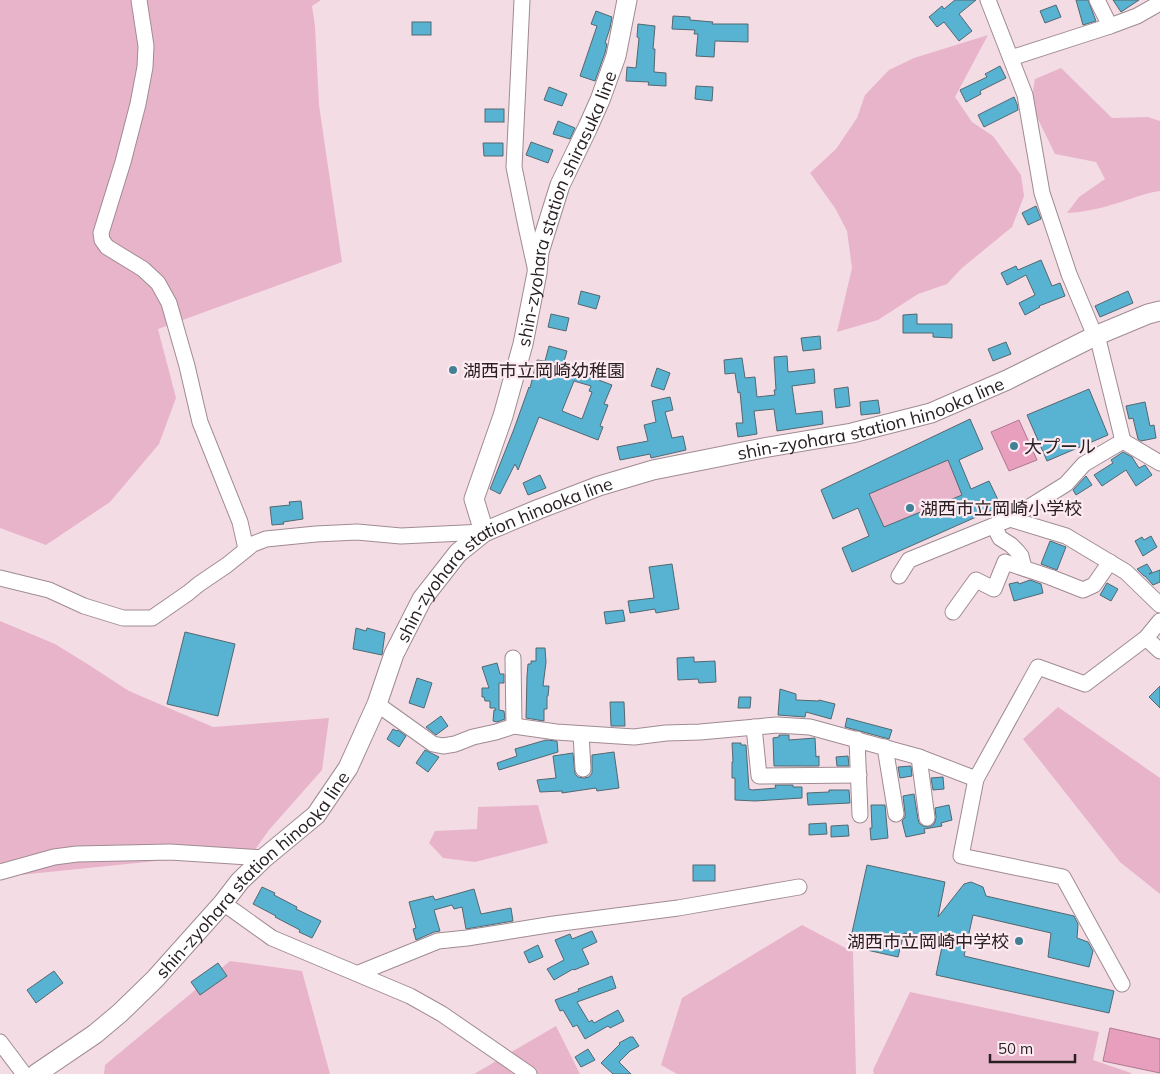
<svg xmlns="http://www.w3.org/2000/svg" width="1160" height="1074" font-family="Mulish,'Noto Sans JP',sans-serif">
  <rect width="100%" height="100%" fill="#f4dce5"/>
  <g fill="#e8b4c9">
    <polygon points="0,0 321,0 312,6 315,26 319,105 342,262 158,329 176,398 159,444 110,502 46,545 0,528"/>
    <polygon points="988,35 955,97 972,122 993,136 1021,175 1024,196 1012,227 962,268 947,284 918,294 878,320 837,332 852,268 847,231 835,208 810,173 836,149 857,118 865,95 889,70 914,58"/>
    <path d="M1061,68L1112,118L1148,117L1160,121V191C1144,193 1129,200 1114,204C1099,209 1083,212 1067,213L1079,197L1105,179L1096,162L1055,154L1036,115L1032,96L1035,79Z"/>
    <polygon points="948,460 962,495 884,527 869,494"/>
    <polygon points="0,621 55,644 89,665 129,691 213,727 329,718 322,770 269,830 254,851 0,877"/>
    <polygon points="1058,707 1160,778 1160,894 1120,862 1023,739"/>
    <polygon points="538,805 548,843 475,862 443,858 429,843 435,831 477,829 478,807"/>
    <polygon points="802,925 853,952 856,1074 677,1074 661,1065 682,998"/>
    <polygon points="230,961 302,971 330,1074 104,1074 105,1065"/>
    <polygon points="910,992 1099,1032 1093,1060 1131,1073 1131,1074 874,1074 873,1070"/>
    <polygon points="556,1026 580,1074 474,1074"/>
  </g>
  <g fill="#e89ebd" stroke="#ae788f">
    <polygon points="1019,420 1037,460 1009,471 991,432"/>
    <polygon points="1110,1028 1160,1039 1160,1073 1103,1061"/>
  </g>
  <g fill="#58b2d1" stroke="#536870" fill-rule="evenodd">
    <polygon points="955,0 976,0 959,14 972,31 959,41 944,22 937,27 929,17 942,6 944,9"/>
    <polygon points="1076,0 1088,0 1096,21 1083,25"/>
    <polygon points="1113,0 1139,0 1121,12"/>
    <polygon points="1056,5 1061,17 1045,23 1040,11"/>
    <polygon points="596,11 612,17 610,28 605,43 607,44 605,53 595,81 580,76 597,26 591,24"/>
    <polygon points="673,16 690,17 690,20 713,22 712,24 748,24 748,42 715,41 714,57 696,56 698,34 694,34 695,30 672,29"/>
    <rect x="412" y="22" width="19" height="13"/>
    <polygon points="638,24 655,26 653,49 655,49 654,72 666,73 666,86 648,85 649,82 626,81 627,67 636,68 639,38 637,37"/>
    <polygon points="1000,66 1006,78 980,91 981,94 966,102 960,90 987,77 985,74"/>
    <polygon points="696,86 713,87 712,101 695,99"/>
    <polygon points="549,87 567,94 562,106 544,100"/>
    <polygon points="1014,97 1017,104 1018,110 984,127 978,115"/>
    <rect x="485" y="109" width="19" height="13"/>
    <polygon points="558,121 575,128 570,139 553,134"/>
    <polygon points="531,142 553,150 548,163 526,155"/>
    <polygon points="483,143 503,143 503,156 484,156"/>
    <polygon points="1036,206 1041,219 1028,225 1022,213"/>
    <polygon points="1041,260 1052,286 1060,283 1065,296 1039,306 1040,307 1025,315 1019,303 1035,295 1026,275 1007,285 1001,273 1016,266 1018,270"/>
    <polygon points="581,291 600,296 596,309 578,304"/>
    <polygon points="1128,291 1133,303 1100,317 1095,306"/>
    <polygon points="551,314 569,318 566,331 548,327"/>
    <polygon points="917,314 917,324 952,324 952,338 933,337 933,333 903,333 903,315"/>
    <polygon points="820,336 821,349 803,351 801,338"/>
    <polygon points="1006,342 1011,354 993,361 988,349"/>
    <path d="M549,346L567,351L563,365L586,370L585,375L612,385L604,404L608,405L600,426L603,427L598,440L539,417L518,470L515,464L500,494L490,489L514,429L529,387L530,388L537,360L545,361ZM574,381L591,386L589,391L592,392L582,419L562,411Z"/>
    <polygon points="787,356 788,372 814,369 815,383 792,386 796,414 822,411 823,424 777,431 774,409 754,411 757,434 738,437 736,423 743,423 740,392 738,393 735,373 725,374 724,360 742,358 745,378 755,377 757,397 775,395 774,390 776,390 774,357"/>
    <polygon points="657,368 670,373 664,390 651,386"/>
    <polygon points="848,387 850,406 836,408 834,389"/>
    <polygon points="1089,389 1108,435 1047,461 1027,415"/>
    <polygon points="670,397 673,410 665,412 672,438 683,436 686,450 651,458 650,454 620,460 617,447 648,441 644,425 656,422 652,401"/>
    <polygon points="878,400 880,413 861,415 860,402"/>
    <polygon points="1145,402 1150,426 1154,425 1156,438 1141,441 1138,439 1133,418 1129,419 1126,406"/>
    <path d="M970,419L983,449L959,460L971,489L989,481L1001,506L852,572L842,548L869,536L858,508L833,519L821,490ZM948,460L962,495L884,527L869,494Z"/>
    <polygon points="1123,452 1132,457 1139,468 1145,465 1152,475 1136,486 1126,470 1102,486 1094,475 1113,463 1111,460"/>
    <polygon points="540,475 546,488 528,495 523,483"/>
    <polygon points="1086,476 1092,485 1076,495 1073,490"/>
    <polygon points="301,501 303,519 283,522 284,524 272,525 270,507 290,505 289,502"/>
    <polygon points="1151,536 1157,547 1143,556 1135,541 1142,537 1144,540"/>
    <polygon points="1050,541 1066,547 1057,570 1041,564"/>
    <polygon points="672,564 679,609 656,613 655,609 630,613 628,601 654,598 649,567"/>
    <polygon points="1147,564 1152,572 1149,574 1160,570 1160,582 1153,585 1145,576 1144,576 1137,569"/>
    <polygon points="1030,580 1041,584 1043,593 1014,601 1009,584 1018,582 1019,584"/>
    <polygon points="1107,583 1118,589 1111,601 1100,595"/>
    <polygon points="623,610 625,621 606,624 604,612"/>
    <polygon points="356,628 366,631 367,628 385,633 382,655 353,649"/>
    <polygon points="185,632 235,644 218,716 167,704"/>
    <polygon points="536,648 545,648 546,662 543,686 549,686 548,696 547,696 547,709 544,709 544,721 526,718 527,676 528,664 531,664 531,661 536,661"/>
    <polygon points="694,657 694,662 715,661 716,682 699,683 698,679 678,680 677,658"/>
    <polygon points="497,663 500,674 504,674 504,683 499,683 499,710 504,711 505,719 497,722 493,721 494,710 496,710 495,708 490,708 490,701 485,701 484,697 482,697 482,688 489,688 482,667"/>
    <polygon points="417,678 432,683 424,708 409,703"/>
    <polygon points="1160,686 1160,708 1149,697"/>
    <polygon points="780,689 796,694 796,700 819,701 819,700 835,704 831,719 806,712 805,717 778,715"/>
    <polygon points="739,697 751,697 750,708 738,708"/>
    <polygon points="610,702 624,702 625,726 611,726"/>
    <polygon points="441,716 448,726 436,735 426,727"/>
    <polygon points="847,718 892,730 889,739 845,727"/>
    <polygon points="393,729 397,731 398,730 406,736 399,747 387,739"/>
    <polygon points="779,735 789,735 789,740 815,738 816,757 819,756 819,766 774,766 773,738 779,737"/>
    <polygon points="546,740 557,741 558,752 499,770 497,763 517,756 515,749"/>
    <polygon points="732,743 741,743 741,745 746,745 749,789 752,790 776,788 775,785 793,785 793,787 802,787 802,798 755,801 735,800 735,778 732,778 732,762 733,762"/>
    <polygon points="425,750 439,757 428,772 416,763"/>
    <polygon points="614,752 619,788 597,791 596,788 562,793 562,791 540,792 537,780 556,778 553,756 573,753 575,774 578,777 584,778 589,777 592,773 592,755"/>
    <polygon points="848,756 849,766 837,766 836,757"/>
    <polygon points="911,766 912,776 900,778 898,767"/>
    <polygon points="943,777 944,789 933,790 931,778"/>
    <polygon points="829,790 849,790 850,803 808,805 807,793 829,792"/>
    <polygon points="914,794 918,819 919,823 923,826 929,827 933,825 935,822 936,817 935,808 949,805 952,820 941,823 942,826 924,829 925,833 906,837 902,821 905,817 905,813 903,796"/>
    <polygon points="871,805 885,805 888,838 871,840 870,828 872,828"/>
    <polygon points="826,823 827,834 809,835 809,824"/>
    <polygon points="848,825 849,836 831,837 831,826"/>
    <rect x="693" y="865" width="22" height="16"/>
    <polygon points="867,865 945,882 938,917 964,884 971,882 983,887 986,896 1074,916 1078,924 1077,938 1088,942 1093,951 1089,967 1048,957 1051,933 973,915 964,956 1114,991 1109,1013 936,975 943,942 904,933 898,957 849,946"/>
    <polygon points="262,887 275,893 274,895 297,907 296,909 321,921 312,938 299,932 300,930 275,917 276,916 253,904"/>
    <polygon points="474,889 481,914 511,908 513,921 466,929 462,907 454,909 452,905 434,910 440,931 434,932 416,940 413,929 416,928 409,902 433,896 435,900"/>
    <polygon points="592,931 597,942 582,949 589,964 574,970 573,969 554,980 547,969 564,960 555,940 570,934 572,939"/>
    <polygon points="538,945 543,957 529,963 524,952"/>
    <polygon points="218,963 227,976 200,995 191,982"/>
    <polygon points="54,971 63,983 36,1003 27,990"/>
    <polygon points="612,976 616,988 577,1002 589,1022 592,1020 594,1023 618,1010 624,1021 610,1028 608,1026 585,1039 577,1025 573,1027 563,1010 560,1011 555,1000 579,991 578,989"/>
    <polygon points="630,1037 633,1037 639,1046 630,1051 619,1062 631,1074 613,1074 601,1063 620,1044 619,1043"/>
    <polygon points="588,1049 595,1060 581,1067 575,1057"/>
  </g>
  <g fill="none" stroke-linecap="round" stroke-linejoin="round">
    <g stroke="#a08b93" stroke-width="17">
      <g id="minor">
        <polyline points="139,0 146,46 145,67 138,104 123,162 101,233 102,240 107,247 143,269 158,283 169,303 187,366 200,422 240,522 246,549"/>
        <polyline points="522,0 514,167 526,226 535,267"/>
        <polyline points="988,0 1025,95 1042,193 1069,274 1095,336"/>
        <polyline points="1097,0 1110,26"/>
        <polyline points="1011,58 1110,26 1137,16 1160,3"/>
        <polyline points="1123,441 1160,463"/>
        <polyline points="1010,519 1066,484 1084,464 1123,441 1097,335"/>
        <polyline points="994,526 1000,538 1011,545 1017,551 1021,556 1024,568"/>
        <polyline points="899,576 909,560 1010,519 1066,536 1126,572 1160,605"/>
        <polyline points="0,578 49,590 84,606 123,618 152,618 188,593 199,584 227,565 253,544 266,539 316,534 357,532 401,536 484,532"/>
        <polyline points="953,612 976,580 994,589 1005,562 1050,577 1083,590 1094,585 1110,562"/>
        <polyline points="1146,638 1160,651"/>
        <polyline points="513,658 514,726"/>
        <polyline points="377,704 433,744 443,746 455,744 473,737 496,732 514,726 556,732 634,737 666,733 700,732 777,725 810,727 919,757 927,818"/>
        <polyline points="754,727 759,776 859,775"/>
        <polyline points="581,734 583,769"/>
        <polyline points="857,739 860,815"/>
        <polyline points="885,747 896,814"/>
        <polyline points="919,757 976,779 961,856 1063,877 1122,984"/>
        <polyline points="976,779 1038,667 1085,684 1146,638 1160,621"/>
        <polyline points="0,872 54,857 77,854 170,852 264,858"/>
        <polyline points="223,903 272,938 410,996 442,1014 529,1074"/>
        <polyline points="359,973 438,941 467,938 554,924 678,908 799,887"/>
        <polyline points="0,1042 24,1074"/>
      </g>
    </g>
    <g stroke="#a08b93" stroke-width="21">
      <g id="major">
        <path id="s1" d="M484,532L474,499L503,416L523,344L537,273L539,252L560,185L588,127L600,100L616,56L627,0"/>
        <path id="s2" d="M36,1074L95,1034L120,1013L155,979L223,903L240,881L264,858L316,815L348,768L377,704L394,654L422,599L458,553L484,532L539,509L599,486L653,470L763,448L852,433L931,413L1007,380L1095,336L1148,314L1160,311"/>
      </g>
    </g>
    <use href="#minor" stroke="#fff" stroke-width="15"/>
    <use href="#major" stroke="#fff" stroke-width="19"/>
  </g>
  <g fill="#428095" stroke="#feebf2" stroke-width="2">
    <circle cx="453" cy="370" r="5"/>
    <circle cx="1014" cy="446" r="5"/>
    <circle cx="910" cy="508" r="5"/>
    <circle cx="1019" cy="941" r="5"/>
  </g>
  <g text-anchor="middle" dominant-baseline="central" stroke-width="4.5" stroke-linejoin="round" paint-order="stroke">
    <g font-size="18" fill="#282023" stroke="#feebf2">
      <text stroke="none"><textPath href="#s1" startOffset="340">shin-zyohara station shirasuka line</textPath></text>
      <text stroke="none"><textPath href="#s2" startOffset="1121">shin-zyohara station hinooka line</textPath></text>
      <text stroke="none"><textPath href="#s2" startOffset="716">shin-zyohara station hinooka line</textPath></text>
      <text stroke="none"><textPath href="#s2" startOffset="296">shin-zyohara station hinooka line</textPath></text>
    </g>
    <g font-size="18" fill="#282023" stroke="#feebf2" text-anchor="start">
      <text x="463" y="370">湖西市立岡崎幼稚園</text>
      <text x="1024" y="446">大プール</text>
      <text x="920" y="508">湖西市立岡崎小学校</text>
      <text x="1009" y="941" text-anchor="end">湖西市立岡崎中学校</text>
    </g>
  </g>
  <path d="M990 1054v8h85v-8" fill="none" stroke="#282023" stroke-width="2.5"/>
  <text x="998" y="1054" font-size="15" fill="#282023" stroke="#feebf2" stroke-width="4" paint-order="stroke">50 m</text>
</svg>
